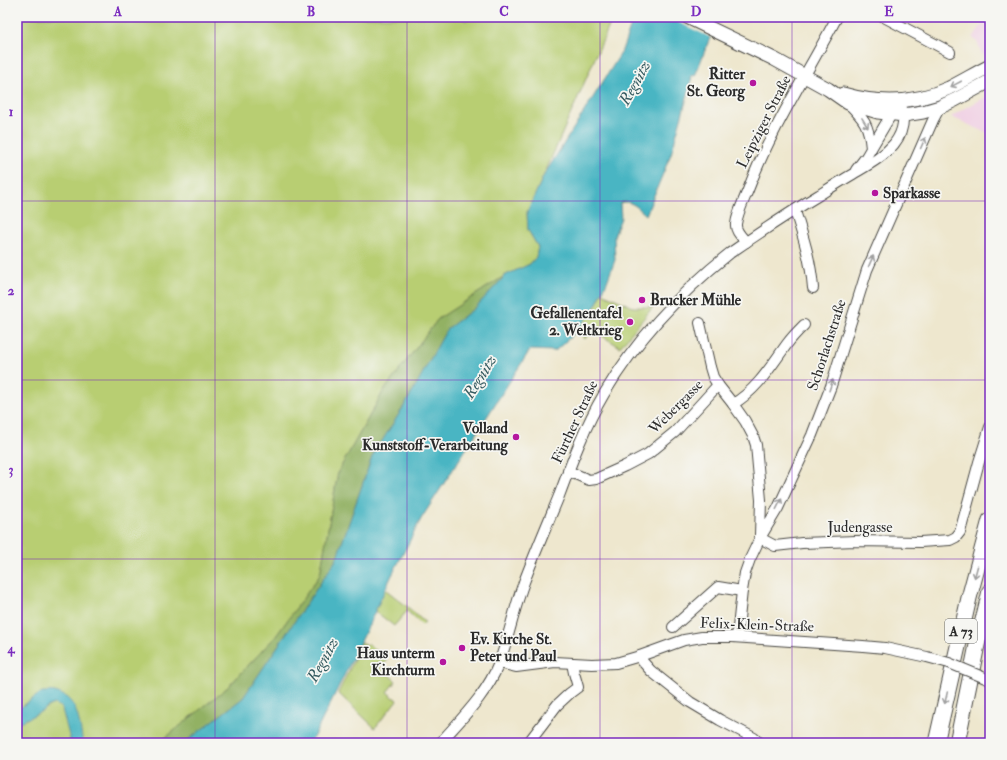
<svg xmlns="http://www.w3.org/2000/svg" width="1007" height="760" font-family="'IM FELL Double Pica',serif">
  <rect width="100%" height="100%" fill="#f6f6f2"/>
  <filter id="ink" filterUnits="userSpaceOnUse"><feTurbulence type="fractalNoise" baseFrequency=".025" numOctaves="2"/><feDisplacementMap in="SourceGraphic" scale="8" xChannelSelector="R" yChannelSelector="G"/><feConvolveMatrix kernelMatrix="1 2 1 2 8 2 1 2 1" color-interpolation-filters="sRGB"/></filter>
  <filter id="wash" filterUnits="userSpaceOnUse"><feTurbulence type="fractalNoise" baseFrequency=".012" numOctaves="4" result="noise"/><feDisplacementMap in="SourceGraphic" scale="16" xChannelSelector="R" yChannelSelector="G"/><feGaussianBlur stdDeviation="0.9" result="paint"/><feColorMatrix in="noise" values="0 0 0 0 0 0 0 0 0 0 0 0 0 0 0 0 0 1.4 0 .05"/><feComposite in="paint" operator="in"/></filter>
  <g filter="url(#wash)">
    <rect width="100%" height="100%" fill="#eee7ce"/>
    <g fill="#f0d0e4">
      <polygon points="987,17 990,17 990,53 982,56 978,43 973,38"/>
      <polygon points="990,95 990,134 951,117 963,109"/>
    </g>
    <g fill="#b8ce72" stroke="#727c4e">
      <polygon points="17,17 461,17 466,21 469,17 613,17 544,175 527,212 528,230 538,247 536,257 530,264 506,275 438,319 383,392 338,472 320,575 276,636 228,687 159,743 17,743"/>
      <polygon points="602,293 633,307 653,307 620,347 593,330 585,339 577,331 596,305"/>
      <polygon points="385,589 409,608 422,620 425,622 422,625 407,611 394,626 375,611"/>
      <polygon points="361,642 366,646 368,644 387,660 384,664 380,661 377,665 396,681 387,692 397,700 375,728 338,693 359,650 358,648"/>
    </g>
    <polygon fill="#92b164" stroke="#5e6e48" points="506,275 475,308 447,329 409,398 372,457 336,560 243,698 184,743 159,743 228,687 276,636 320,575 338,472 383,392 438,319"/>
    <g fill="#48b5c3" stroke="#3a7077">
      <path d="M634,17H718L695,76L692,75L690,87L671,154L646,215C639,209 631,199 620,203L621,218L614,236L615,260L607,282L596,305L577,331L555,351L530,350L421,519L391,577L358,648L314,736L308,743H184L243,698L336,560L372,457L409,398L447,329L475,308L506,275L530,264L536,257L538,247L528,230L527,212L544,175L621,53Z"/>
      <path d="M42,692C46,692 51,691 55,692C79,698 79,723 83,743H71L62,709L61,707L54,704L49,706L42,711L17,724V710Z"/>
    </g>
    <polygon fill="#eee7ce" points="667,17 714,17 720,19 712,38"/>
  </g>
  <g filter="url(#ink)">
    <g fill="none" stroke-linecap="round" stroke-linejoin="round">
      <g stroke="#484743" stroke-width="12">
        <g id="minor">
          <polyline points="884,17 950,52"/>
          <path d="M848,103C864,119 869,125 871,148"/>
          <polyline points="856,170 866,157 895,108"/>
          <path d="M795,211C803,236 811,261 813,288"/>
          <path d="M746,242C742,237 735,231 736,224C737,214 744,200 748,190C771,129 807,74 837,17"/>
          <polyline points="700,323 710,367 713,377 718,385 733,404 745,421 753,436 756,445 761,500 760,536"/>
          <path d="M733,404C757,390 771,366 787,344C792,337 798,331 804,325"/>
          <polyline points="568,471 589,480 596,479 625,466 648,454 675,432 718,385"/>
          <polyline points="760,538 775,546 802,543 856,541 920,542 950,540 956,537 960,532 979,462 990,427"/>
          <polyline points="673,627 718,587 742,591"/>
          <polyline points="737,637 742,591 745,573 750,559 760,538 778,508 812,435 831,386 867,270 933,120 940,107"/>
          <polyline points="640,656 643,662 651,671 690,702 720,720 754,738 760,743"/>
          <polyline points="499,663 516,667 555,662 592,664 616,663 640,656 684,640 702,637 732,637 863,646 885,648 927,657"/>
          <path d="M440,743C462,718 487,694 499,663C509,637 514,609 524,582C535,553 547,525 559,496C572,461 585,426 604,394C636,340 681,292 730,253C759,233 789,213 819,195C830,188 841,181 853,174C868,165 883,157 894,144C905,130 905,116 900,101"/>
          <polyline points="528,743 557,705 570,693 578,687 574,673 572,663"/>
        </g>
      </g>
      <g stroke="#484743" stroke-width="15">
        <g id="major">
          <polyline points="687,17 774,59 828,89 848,103 878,112 904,115 923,112 940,107 955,100 990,81"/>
          <path d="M843,94C878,104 915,104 949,88C963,81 976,73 990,66"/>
        </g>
      </g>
      <g stroke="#484743" stroke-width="17">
        <g id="highway">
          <polyline points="936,743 969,598 990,520"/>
          <polyline points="957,743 977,645 990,591"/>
        </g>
      </g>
      <use href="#minor" stroke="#fff" stroke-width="10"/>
      <use href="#major" stroke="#fff" stroke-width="13"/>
      <use href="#highway" stroke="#fff" stroke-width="15"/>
      <g stroke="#484743" stroke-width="12" stroke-linecap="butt">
        <polyline id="minor-bridge" points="927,657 949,663 990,680"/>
      </g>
      <use href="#minor-bridge" stroke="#fff" stroke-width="10"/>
    </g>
    <defs><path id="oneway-shaft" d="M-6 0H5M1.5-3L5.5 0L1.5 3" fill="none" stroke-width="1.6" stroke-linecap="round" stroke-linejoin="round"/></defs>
    <g stroke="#a0a0a0">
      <use href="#oneway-shaft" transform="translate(956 84) rotate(152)"/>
      <use href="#oneway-shaft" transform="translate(865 123) rotate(59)"/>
      <use href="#oneway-shaft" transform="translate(923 143) rotate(-66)"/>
      <use href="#oneway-shaft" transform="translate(871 261) rotate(-66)"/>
      <use href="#oneway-shaft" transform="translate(831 385) rotate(-71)"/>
      <use href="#oneway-shaft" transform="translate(779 504) rotate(-63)"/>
      <use href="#oneway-shaft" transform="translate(976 572) rotate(105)"/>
      <use href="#oneway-shaft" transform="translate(946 698) rotate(103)"/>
    </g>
  </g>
  <path fill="none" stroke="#7b2cbf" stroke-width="1" stroke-opacity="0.55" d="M215,17V743M407,17V743M600,17V743M792,17V743M17,201H990M17,380H990M17,559H990"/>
  <g fill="#b5179e" stroke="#f6f6f2" stroke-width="1.5">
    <circle cx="753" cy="83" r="4"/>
    <circle cx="875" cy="193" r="4"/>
    <circle cx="642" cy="300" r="4"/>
    <circle cx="630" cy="322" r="4"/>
    <circle cx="516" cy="437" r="4"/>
    <circle cx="462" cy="648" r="4"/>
    <circle cx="443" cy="662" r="4"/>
  </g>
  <g text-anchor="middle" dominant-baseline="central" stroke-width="3.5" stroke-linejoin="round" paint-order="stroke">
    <rect fill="#f6f6f2" stroke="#686867" stroke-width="1" x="945" y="619" width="32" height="24" rx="3"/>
    <g font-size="14" font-weight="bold" fill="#2b2b2b">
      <text x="961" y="631">A 73</text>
    </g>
    <g font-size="15" font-weight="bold" fill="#2b2b2b" stroke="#f6f6f2" text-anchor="end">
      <text x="745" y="74">Ritter<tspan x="745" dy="17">St. Georg</tspan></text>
      <text x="883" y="193" text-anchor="start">Sparkasse</text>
      <text x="650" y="300" text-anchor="start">Brucker Mühle</text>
      <text x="622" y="313">Gefallenentafel<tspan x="622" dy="17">2. Weltkrieg</tspan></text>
      <text x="508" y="428">Volland<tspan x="508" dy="17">Kunststoff-Verarbeitung</tspan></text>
      <text x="470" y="639" text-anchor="start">Ev. Kirche St.<tspan x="470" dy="17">Peter und Paul</tspan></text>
      <text x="435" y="653">Haus unterm<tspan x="435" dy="17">Kirchturm</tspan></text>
    </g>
    <g font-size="15" fill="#2b2b2b" stroke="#f6f6f2">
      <text transform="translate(764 122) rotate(-63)">Leipziger Straße</text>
      <text transform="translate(827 345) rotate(-72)">Schorlachstraße</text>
      <text transform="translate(676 407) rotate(-45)">Webergasse</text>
      <text transform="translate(575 422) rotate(-65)">Fürther Straße</text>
      <text x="860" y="527">Judengasse</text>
      <text transform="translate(757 625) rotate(2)">Felix-Klein-Straße</text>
    </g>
    <g font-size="16" font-style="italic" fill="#355b60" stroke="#f6f6f2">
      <text transform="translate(635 83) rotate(-61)">Regnitz</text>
      <text transform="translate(480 377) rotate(-58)">Regnitz</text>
      <text transform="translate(323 660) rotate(-61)">Regnitz</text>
    </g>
  </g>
  <rect width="1007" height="760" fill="none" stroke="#f6f6f2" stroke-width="44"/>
  <rect x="22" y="22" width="963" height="716" fill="none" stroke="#7b2cbf" stroke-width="1.5"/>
  <g font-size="13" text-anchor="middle" font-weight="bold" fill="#7b2cbf">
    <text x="118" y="16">A</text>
    <text x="311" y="16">B</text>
    <text x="504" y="16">C</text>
    <text x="696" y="16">D</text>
    <text x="889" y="16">E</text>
    <text x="11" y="116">1</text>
    <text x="11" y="295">2</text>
    <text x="11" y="474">3</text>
    <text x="11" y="653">4</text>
  </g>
</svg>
